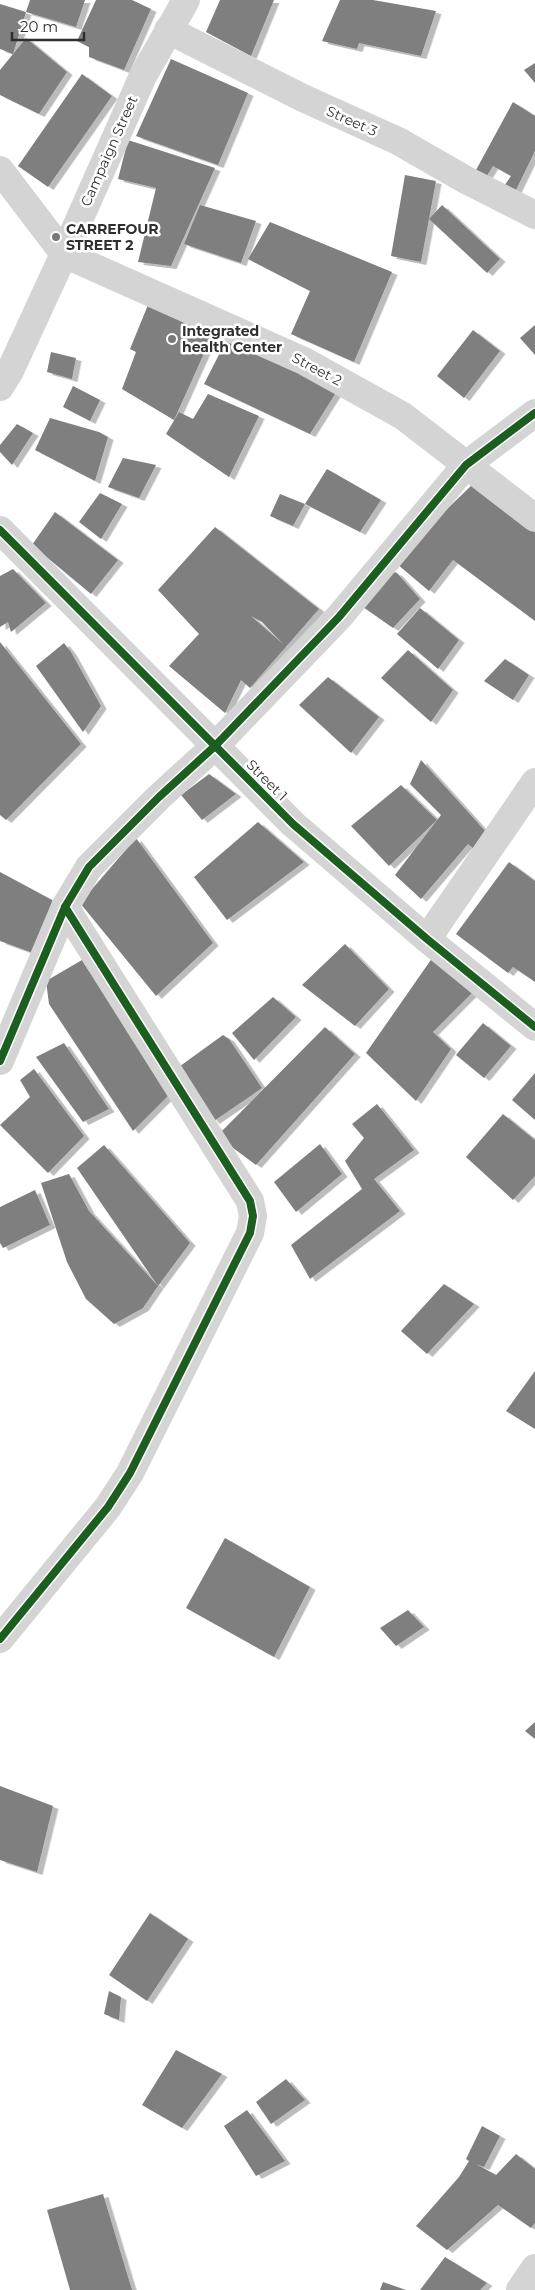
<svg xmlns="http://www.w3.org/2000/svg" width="535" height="2290" font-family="Montserrat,sans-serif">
  <defs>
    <filter id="shadow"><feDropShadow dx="5.5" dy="3" stdDeviation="0" flood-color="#0004"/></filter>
  </defs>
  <rect width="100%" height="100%" fill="#fff"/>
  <g fill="#7f7f7f" fill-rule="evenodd" filter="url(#shadow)">
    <polygon points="30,0 85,0 76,27 26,12"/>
    <polygon points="96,0 132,0 151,9 124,70 89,57 89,47 77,41"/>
    <polygon points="220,0 274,0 251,56 206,32"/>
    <polygon points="340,0 373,0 436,11 421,56 359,43 357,49 322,41"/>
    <polygon points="0,4 26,12 13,54 0,49"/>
    <polygon points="26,38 67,72 39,114 0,95 0,70"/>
    <polygon points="171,59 248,93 218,165 136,136"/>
    <polygon points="535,63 535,83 524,70"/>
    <polygon points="82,74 112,96 48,187 18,166"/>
    <polygon points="513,102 535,116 535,151 516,190 504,186 511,176 493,166 486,177 476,170"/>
    <polygon points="128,140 215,168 171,266 138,262 156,188 118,179"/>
    <polygon points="405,175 436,181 421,262 391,256"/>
    <polygon points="200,205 256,221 241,263 184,244"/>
    <polygon points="442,205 500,259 487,273 429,219"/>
    <polygon points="270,222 392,272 354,362 291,334 310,291 248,259"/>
    <polygon points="150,300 215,329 174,420 122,389 136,352 130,349"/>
    <polygon points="535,325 535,355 520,338"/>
    <polygon points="473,330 500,351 464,398 437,376"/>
    <polygon points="227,339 337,391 310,434 204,384"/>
    <polygon points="51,352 76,358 72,379 47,372"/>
    <polygon points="73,386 100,400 90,421 63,407"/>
    <polygon points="208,394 259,416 229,477 166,434 179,412 193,419"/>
    <polygon points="50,418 99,432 108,437 95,481 35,450"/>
    <polygon points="17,424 33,433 12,465 0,452 0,445"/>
    <polygon points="123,458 156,465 139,498 108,487"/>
    <polygon points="327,469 381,500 360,532 305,504 293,526 270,516 280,494 305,504"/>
    <polygon points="473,484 535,531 535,621 453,560 429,591 397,564 420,535"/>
    <polygon points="100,493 122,504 101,539 79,522"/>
    <polygon points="55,512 118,560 91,594 32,545"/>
    <path d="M215,527L319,609L250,688L241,680L225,713L169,666L199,634L158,590ZM251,616L262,622L283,644Z"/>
    <polygon points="13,569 46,603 11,632 8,622 0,627 0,576"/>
    <polygon points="391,571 397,573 420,599 393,628 363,607"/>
    <polygon points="420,608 459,640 438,669 397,634"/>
    <polygon points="0,642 81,744 6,820 0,815"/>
    <polygon points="64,643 71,652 101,706 83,732 36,666"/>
    <polygon points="408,650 453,690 431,722 381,678"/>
    <polygon points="505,659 529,675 513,700 484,681"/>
    <polygon points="328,677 379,717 351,753 299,705"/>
    <polygon points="421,760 487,833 475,850 468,844 421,899 395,875 441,815 410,784"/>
    <polygon points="209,774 236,794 202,820 181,795"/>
    <polygon points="401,785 437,820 389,866 351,826"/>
    <polygon points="258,822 304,862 227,920 194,877"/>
    <polygon points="136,838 213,943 156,996 80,903"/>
    <polygon points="509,862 535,881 535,982 513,967 508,973 456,934"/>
    <polygon points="0,872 65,907 44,957 0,941"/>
    <polygon points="345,944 389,989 355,1026 302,985"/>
    <polygon points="435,954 473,992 433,1032 451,1049 416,1101 366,1053"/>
    <polygon points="82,960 170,1094 133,1131 49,1004 46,981"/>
    <polygon points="273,997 296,1017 254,1060 232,1033"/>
    <polygon points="483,1023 511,1046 484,1078 456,1055"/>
    <polygon points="325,1027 355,1054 256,1165 217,1136"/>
    <polygon points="223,1035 229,1039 262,1088 214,1121 176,1069"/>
    <polygon points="64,1043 109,1109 83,1122 36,1057"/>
    <polygon points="34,1069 84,1136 48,1173 0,1125 30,1097 20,1080"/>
    <polygon points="535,1073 535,1120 512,1100"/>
    <polygon points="377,1104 414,1150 374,1179 400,1211 310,1279 291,1245 362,1189 345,1161 364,1138 352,1124"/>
    <polygon points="503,1114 535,1140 535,1176 513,1200 466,1157"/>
    <polygon points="320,1144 342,1174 296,1212 274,1182"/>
    <polygon points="104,1145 190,1243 158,1286 77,1168"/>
    <polygon points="69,1174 89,1211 158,1286 143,1308 114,1324 86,1299 67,1262 41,1183"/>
    <polygon points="35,1190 50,1225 3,1248 0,1243 0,1207"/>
    <polygon points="444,1284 474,1304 427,1354 401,1331"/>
    <polygon points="535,1371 535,1429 506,1411"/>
    <polygon points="225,1538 310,1587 274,1657 186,1608"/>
    <polygon points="408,1610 424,1627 396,1646 380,1628"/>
    <polygon points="535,1722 535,1739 525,1731"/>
    <polygon points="0,1786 53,1806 37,1872 0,1860"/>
    <polygon points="150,1913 188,1939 147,2001 109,1975"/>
    <polygon points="109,1991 121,1997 119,2020 104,2014"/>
    <polygon points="176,2050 222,2074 182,2128 142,2105"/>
    <polygon points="286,2079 305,2100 271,2124 256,2102"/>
    <polygon points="247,2110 285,2161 256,2176 224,2126"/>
    <polygon points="482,2126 500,2136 484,2167 476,2164 496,2175 516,2154 535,2169 535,2223 531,2228 498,2205 447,2250 416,2226 459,2177 469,2161 466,2159"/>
    <polygon points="103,2194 132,2290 70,2290 47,2210"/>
    <polygon points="445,2257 487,2283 480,2290 420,2290"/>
    <polygon points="383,2282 406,2290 380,2290"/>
  </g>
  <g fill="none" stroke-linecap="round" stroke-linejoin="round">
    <g stroke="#d4d4d4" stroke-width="28">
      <polyline points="168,30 303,98 398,141 466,180 535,215"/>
      <polyline points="0,170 64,254 304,361 403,416 535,518"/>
      <polyline points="0,387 10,371 64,254 143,76 186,0"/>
      <polyline points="0,530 293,824 427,939 535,1027"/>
      <polyline points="427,939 535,782"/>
      <polyline points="0,1061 65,907 89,867 159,797 215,746 339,617 466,465 535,413"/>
      <polyline points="0,1639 108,1507 130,1473 250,1233 253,1216 250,1201 65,907"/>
      <polyline points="520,2290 535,2268"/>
    </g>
    <g stroke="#fff" stroke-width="11">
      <g id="cycleway">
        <polyline points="0,530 293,824 427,939 535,1027"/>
        <polyline points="0,1061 65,907 89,867 159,797 215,746 339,617 466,465 535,413"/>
        <polyline points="0,1639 108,1507 130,1473 250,1233 253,1216 250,1201 65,907"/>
      </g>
    </g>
    <use href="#cycleway" stroke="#1b5e20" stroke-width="8"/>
  </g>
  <g fill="#787878" stroke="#fff" stroke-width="2">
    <circle cx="56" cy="237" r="5"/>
    <circle cx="172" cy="339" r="5"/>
  </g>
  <g text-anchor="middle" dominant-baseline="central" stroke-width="5" stroke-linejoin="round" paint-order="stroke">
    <g font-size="14" fill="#2f2f2f" stroke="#fff">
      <text transform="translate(352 121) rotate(24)">Street 3</text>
      <text transform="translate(109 151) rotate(-66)">Campaign Street</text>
      <text transform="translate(317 369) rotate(28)">Street 2</text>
      <text transform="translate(267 780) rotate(45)">Street 1</text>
    </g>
    <g font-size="14" font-weight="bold" fill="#2f2f2f" stroke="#fff" text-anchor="start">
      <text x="66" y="229">CARREFOUR<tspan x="66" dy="16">STREET 2</tspan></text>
      <text x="182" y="331">Integrated<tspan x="182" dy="16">health Center</tspan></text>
    </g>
  </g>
  <path d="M12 32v8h72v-8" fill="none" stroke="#2f2f2f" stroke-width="2.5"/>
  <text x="20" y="32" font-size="15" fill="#2f2f2f" stroke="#ffffff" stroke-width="4" paint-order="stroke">20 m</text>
</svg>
